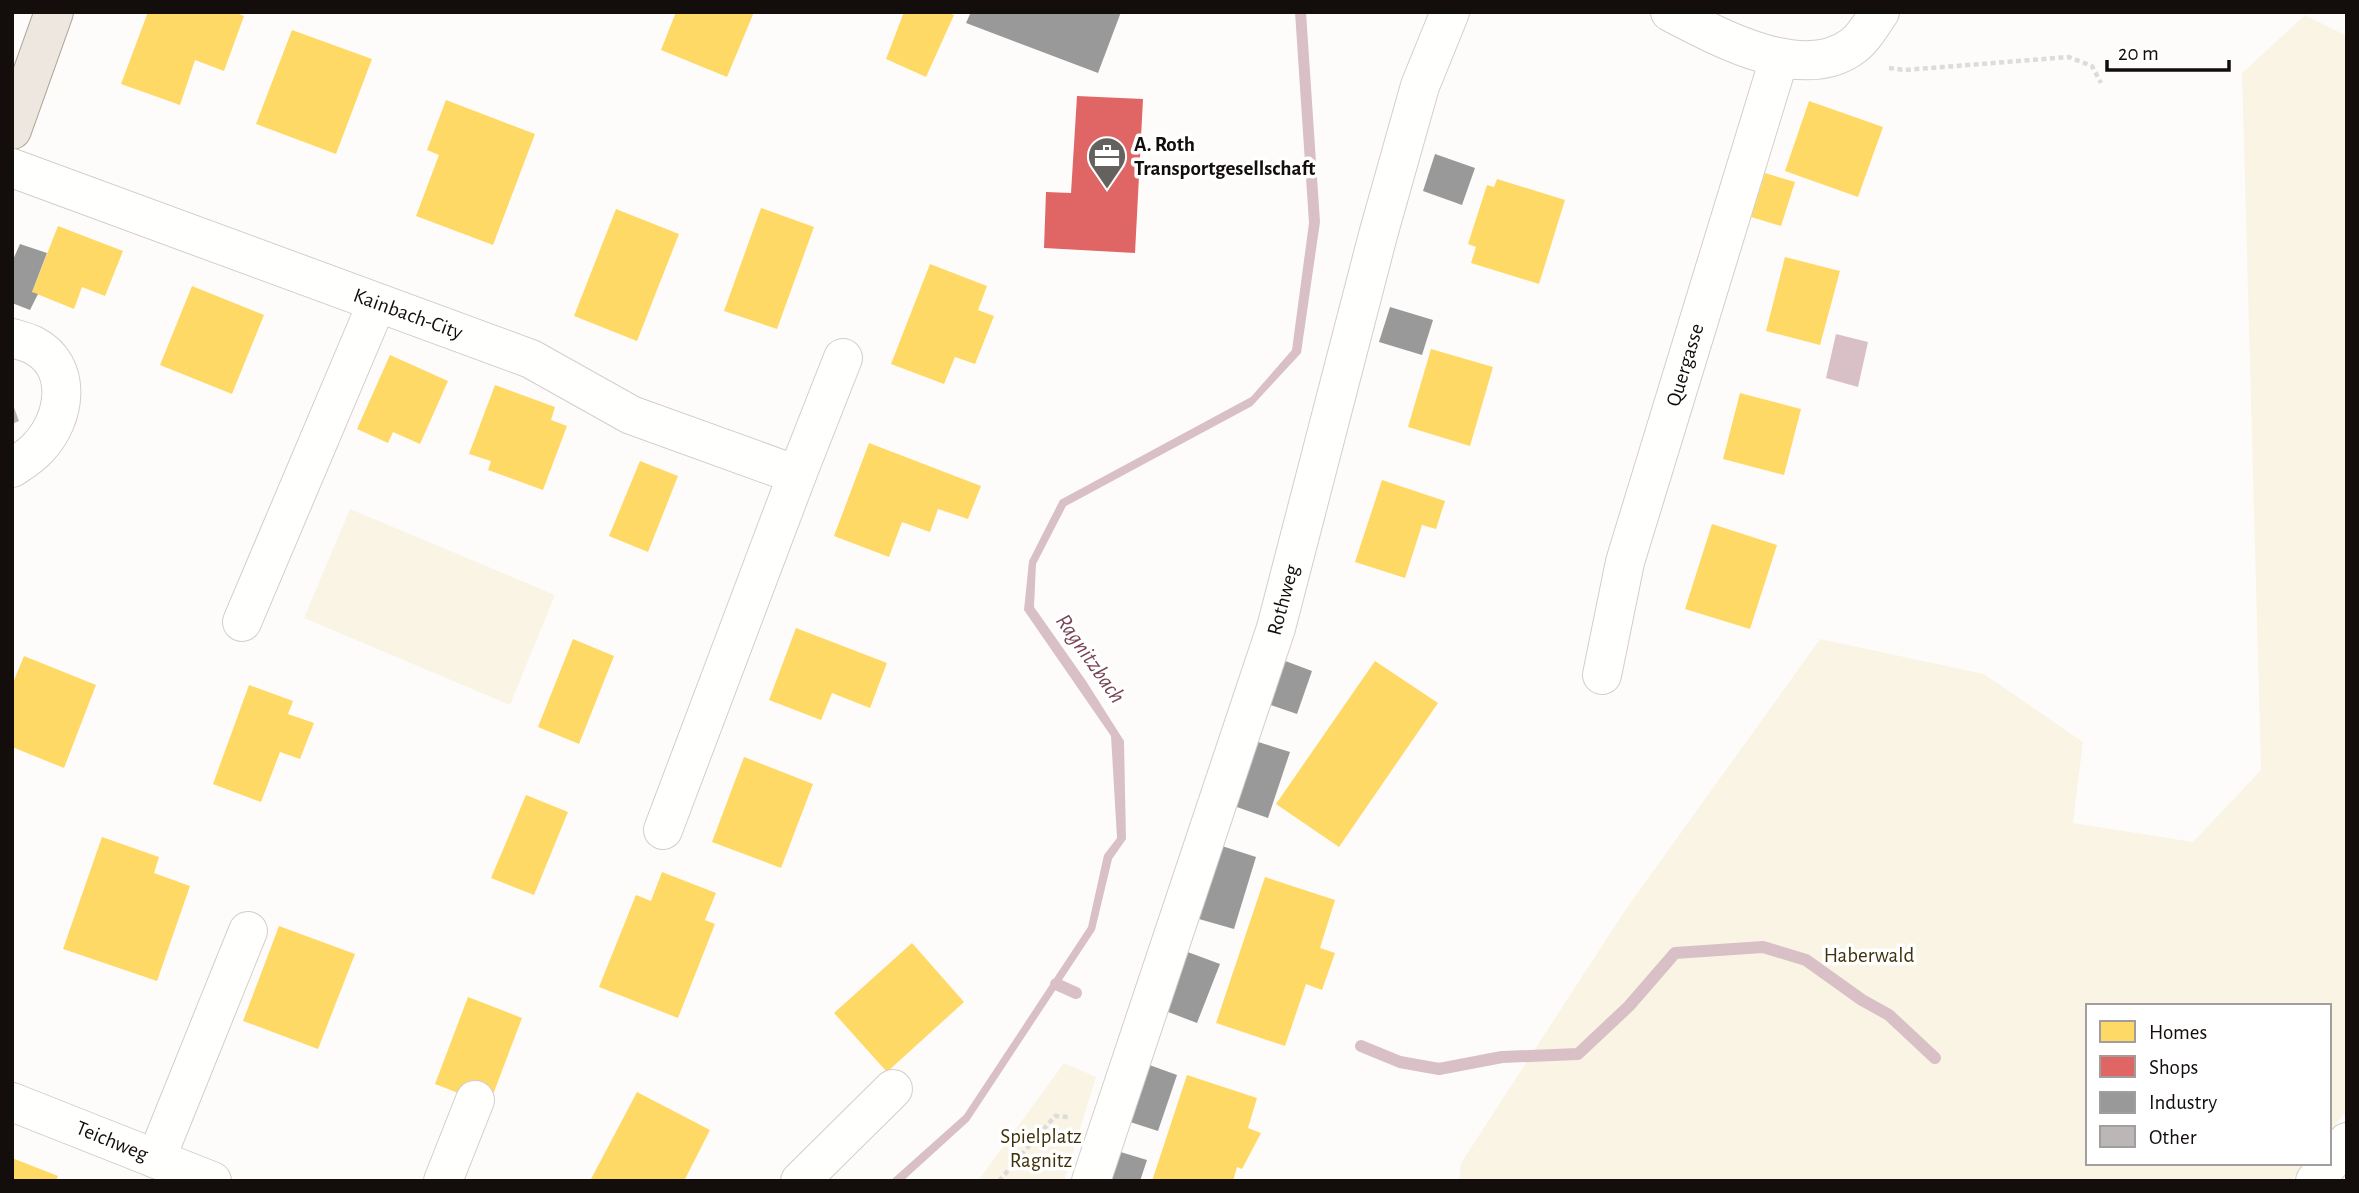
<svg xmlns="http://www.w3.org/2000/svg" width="2359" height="1193" font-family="'Alegreya Sans',sans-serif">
  <rect width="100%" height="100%" fill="#fefcfa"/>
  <g fill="#faf4e5">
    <polygon points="2305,15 2347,36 2347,1111 2329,1133 2329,1006 2088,1006 2088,1163 2305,1163 2291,1181 1459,1181 1461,1163 1624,912 1820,639 1984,674 2083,742 2073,823 2193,842 2261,770 2242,73"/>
    <polygon points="350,509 555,595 510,705 304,618"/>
    <polygon points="1064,1063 1096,1077 1064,1181 978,1181"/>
  </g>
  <g fill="#d8c0c6">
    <polygon points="1295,12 1306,12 1320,222 1301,353 1252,406 1066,506 1036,564 1034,607 1086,681 1124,741 1126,839 1112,859 1095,930 969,1121 903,1181 890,1181 964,1115 1088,927 1104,855 1117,838 1111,736 1024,610 1029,561 1060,500 1251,397 1292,350 1309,223"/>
    <polygon points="1836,334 1868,342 1858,387 1826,378"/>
  </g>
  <g fill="#ffd966">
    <polygon points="148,12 234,12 244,16 224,71 195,60 180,105 121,84"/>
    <polygon points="676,12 754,12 727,77 661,50"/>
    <polygon points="904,12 945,12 954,15 926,77 886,59"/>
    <polygon points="292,30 372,59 336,154 256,124"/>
    <polygon points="446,100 535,134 493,245 416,216 439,155 427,150"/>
    <polygon points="1809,101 1883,127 1858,197 1785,171"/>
    <polygon points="1765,173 1795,182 1781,226 1751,217"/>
    <polygon points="1497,179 1565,200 1539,284 1471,263 1476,247 1468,244 1487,185 1494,187"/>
    <polygon points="761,208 814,227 777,329 724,311"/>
    <polygon points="616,209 679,234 637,341 574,316"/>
    <polygon points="58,226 123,251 105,296 82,287 74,309 32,292"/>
    <polygon points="1785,257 1840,271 1820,345 1766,331"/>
    <polygon points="930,264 987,286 978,310 994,316 975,364 955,357 944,384 891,364"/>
    <polygon points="192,286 264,315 232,394 160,365"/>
    <polygon points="1431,349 1493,367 1470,446 1408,427"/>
    <polygon points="390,355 448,381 420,444 393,432 388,443 357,429"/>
    <polygon points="495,385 555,407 551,420 567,426 543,490 488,470 491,461 469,454"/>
    <polygon points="1740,393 1801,409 1784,475 1723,459"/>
    <polygon points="869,443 981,486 968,519 938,509 930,532 902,522 889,557 834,536"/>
    <polygon points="640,461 678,476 648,552 609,536"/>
    <polygon points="1382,480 1445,501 1436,529 1422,525 1405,578 1355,562"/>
    <polygon points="1712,524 1777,545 1750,629 1685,609"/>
    <polygon points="796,628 887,663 870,708 832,693 821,720 769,700"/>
    <polygon points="573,639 614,656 579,744 538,727"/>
    <polygon points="24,656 96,685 64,768 12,747 12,685"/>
    <polygon points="1375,661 1438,703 1339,847 1276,804"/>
    <polygon points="249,685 293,701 288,714 314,723 300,759 280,752 261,802 213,784"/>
    <polygon points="744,757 813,784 781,868 712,842"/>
    <polygon points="526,795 568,812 534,895 491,878"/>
    <polygon points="102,837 159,857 154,873 190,886 157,981 63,949"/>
    <polygon points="662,872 716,893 705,920 715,924 678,1018 599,987 636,895 651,901"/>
    <polygon points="1265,877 1335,900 1320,948 1335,953 1322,990 1306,984 1285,1046 1216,1023"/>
    <polygon points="279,926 355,954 318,1049 243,1021"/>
    <polygon points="912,943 964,1002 887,1072 834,1013"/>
    <polygon points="468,997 522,1018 489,1105 435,1084"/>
    <polygon points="1187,1075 1257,1098 1248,1128 1261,1133 1242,1169 1237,1167 1233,1181 1152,1181"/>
    <polygon points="637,1092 710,1130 684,1181 590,1181"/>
    <polygon points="12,1158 58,1176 56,1181 12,1181"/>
  </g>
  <polygon fill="#e06666" points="1077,96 1143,99 1135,253 1044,248 1046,192 1071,193"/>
  <g fill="#999">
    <polygon points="971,12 1121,12 1098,73 966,23"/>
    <polygon points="1435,154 1475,168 1462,205 1423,191"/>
    <polygon points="20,244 47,253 32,292 38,294 30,310 12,303 12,262"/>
    <polygon points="1390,307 1433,320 1422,355 1379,342"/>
    <polygon points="1280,659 1312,671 1297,714 1265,703"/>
    <polygon points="1255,741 1290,752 1268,818 1234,806"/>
    <polygon points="1222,846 1256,857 1234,929 1199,919"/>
    <polygon points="1185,951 1220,964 1197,1023 1163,1010"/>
    <polygon points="1144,1063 1177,1075 1158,1131 1124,1120"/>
    <polygon points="1114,1150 1147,1160 1140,1181 1104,1181"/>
  </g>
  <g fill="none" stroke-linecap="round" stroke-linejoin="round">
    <g stroke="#d8c0c6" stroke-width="12">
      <polyline points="1056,984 1076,993"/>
      <polyline points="1361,1046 1400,1062 1439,1069 1502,1057 1578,1054 1629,1006 1675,953 1763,947 1806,960 1862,1000 1889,1015 1935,1058"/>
    </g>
  </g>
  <polygon fill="#bbb7b6" points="12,402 19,421 12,424"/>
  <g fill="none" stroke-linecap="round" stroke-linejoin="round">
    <g stroke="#d3cecb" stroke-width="40">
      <g id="minor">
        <path d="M1670,12C1718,37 1803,84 1853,46C1864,38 1872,23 1880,12"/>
        <polyline points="12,168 531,359 631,415 797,475 663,830"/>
        <path d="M12,338C19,340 27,342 33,345C74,366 66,419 38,448C31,456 21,462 12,468"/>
        <polyline points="797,475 843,358"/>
        <polyline points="242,622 377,303"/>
        <polyline points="1602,675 1625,562 1779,59"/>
        <polyline points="12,1102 212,1181"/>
        <polyline points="156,1159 248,931"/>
        <polyline points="443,1181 475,1100"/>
        <polyline points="800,1181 893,1089"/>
        <polyline points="1091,1181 1276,628 1378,235 1420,86 1450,12"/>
        <polyline points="2315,1181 2347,1142"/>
      </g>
    </g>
    <g stroke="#b1a699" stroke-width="40">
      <polyline id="major" points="12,130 54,12"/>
    </g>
    <g stroke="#dcdcdb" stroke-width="4.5" stroke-dasharray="5 3.5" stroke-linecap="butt">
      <polyline points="1889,68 1905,70 2069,57 2092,66 2101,83"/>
      <polyline points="999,1181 1055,1116 1068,1117 1069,1120"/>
    </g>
    <use href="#minor" stroke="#fffffe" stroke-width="38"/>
    <use href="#major" stroke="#ede7e0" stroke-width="38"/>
  </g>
  <defs>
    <g id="office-pin" transform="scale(2.0125)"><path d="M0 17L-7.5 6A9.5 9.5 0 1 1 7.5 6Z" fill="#65615f" stroke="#fff"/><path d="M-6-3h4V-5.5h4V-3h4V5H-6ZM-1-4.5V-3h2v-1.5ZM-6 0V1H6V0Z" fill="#fff"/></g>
  </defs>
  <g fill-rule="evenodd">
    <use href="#office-pin" x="1107" y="156"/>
  </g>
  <g text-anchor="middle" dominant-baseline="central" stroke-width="7" stroke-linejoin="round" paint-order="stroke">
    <g font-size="21" font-weight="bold" fill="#130d0b" stroke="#fff" text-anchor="start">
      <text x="1134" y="144">A. Roth<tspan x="1134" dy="24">Transportgesellschaft</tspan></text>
    </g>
    <g font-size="21" fill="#130d0b" stroke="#fff">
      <text transform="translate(408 314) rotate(20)">Kainbach-City</text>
      <text transform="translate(1685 365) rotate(-73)">Quergasse</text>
      <text transform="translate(1283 600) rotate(-75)">Rothweg</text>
      <text transform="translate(112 1141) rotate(22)">Teichweg</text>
    </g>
    <g font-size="21" fill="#40310a" stroke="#fff">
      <text x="1869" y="955">Haberwald</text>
      <text x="1041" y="1136">Spielplatz<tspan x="1041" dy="24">Ragnitz</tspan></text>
    </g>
    <g font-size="23" font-style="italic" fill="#774556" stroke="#fff">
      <text transform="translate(1090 659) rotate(55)">Ragnitzbach</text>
    </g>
  </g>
  <rect width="2359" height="1193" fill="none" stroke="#130d0b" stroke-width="28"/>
  <rect x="2086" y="1004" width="245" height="161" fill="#ffffff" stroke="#a19e9d" stroke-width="2"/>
  <rect x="2100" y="1021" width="35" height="21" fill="#ffd966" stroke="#a19e9d" stroke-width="2"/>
  <text x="2149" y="1039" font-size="21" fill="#130d0b">Homes</text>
  <rect x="2100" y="1056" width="35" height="21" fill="#e06666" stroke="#a19e9d" stroke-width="2"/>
  <text x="2149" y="1074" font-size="21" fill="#130d0b">Shops</text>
  <rect x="2100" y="1092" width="35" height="21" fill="#999999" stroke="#a19e9d" stroke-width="2"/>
  <text x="2149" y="1109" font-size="21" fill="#130d0b">Industry</text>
  <rect x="2100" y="1126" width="35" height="21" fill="#bbb7b6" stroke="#a19e9d" stroke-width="2"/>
  <text x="2149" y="1144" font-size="21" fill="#130d0b">Other</text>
  <path d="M2107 60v10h122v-10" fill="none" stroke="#130d0b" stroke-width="3.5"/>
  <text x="2118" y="60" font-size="21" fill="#130d0b" stroke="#ffffff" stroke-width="5" paint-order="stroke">20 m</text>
</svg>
